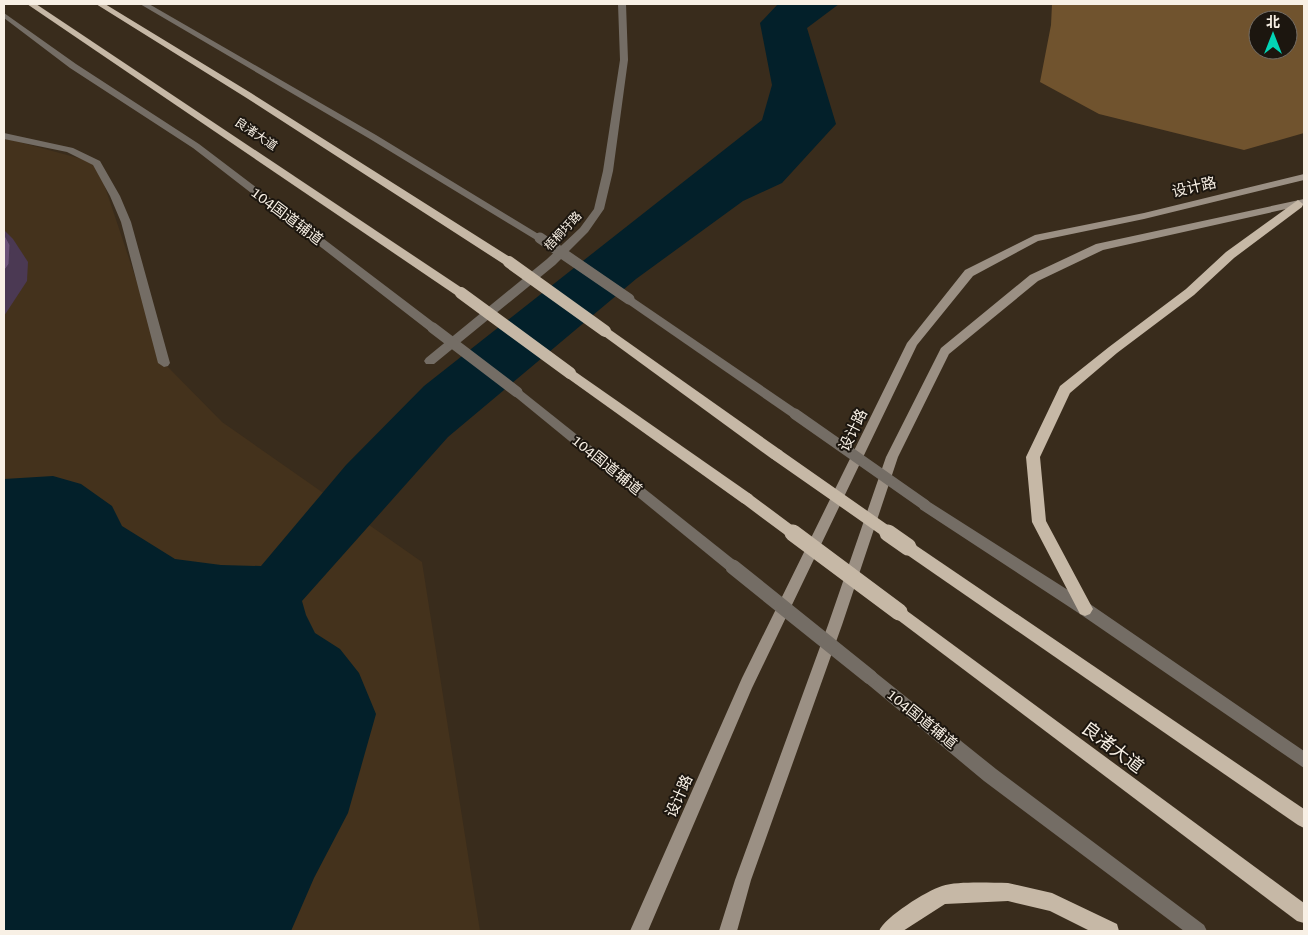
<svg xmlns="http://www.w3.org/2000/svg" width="1308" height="935" font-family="'Roboto Serif','Noto Sans SC',serif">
  <rect width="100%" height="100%" fill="#392c1c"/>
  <polygon fill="#44321c" points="4,138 97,163 164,363 222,422 422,562 480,931 4,931"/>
  <path fill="#70532e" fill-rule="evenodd" d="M1052,4H1304V133L1244,150L1099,114L1040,82L1051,25ZM1258,20H1288V50H1258Z"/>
  <polygon fill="#03202a" points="778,4 839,4 807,28 836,124 782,183 743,201 636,279 448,437 302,601 306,615 315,633 340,649 359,673 376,714 348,813 314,878 291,931 4,931 4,479 53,476 81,484 112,506 122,526 175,559 221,565 261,566 346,465 424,386 762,120 772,85 760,23"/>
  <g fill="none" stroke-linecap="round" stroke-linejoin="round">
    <g fill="#746d65" fill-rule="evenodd">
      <polygon points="140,4 149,4 376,135 545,238 544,240 536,240 370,139"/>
      <polygon points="4,13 76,64 199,144 437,325 439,328 437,331 429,331 193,148 70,68 4,18"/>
      <polygon points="629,295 799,411 801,414 799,417 791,417 625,302 624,299"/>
      <polygon points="517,387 738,563 740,567 738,571 733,573 728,571 513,395 511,392 513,389"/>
      <polygon points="925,499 1090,604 1304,751 1304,768 1080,614 920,509 919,505 920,501"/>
      <polygon points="870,670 875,672 996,769 1204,925 1207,931 1184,931 984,781 865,682 863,677 865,672"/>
    </g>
    <polygon fill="#746d65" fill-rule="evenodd" points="4,133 73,148 100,161 120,196 131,222 170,363 168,366 164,367 158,363 121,222 110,196 93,165 67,152 4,139"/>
    <polygon fill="#746d65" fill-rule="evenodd" points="618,4 626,4 628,60 613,171 604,209 588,232 555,265 434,364 426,364 424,361 426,358 547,259 580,228 594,209 603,171 620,60"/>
    <g fill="#9b9084" fill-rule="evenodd">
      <polygon points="1304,174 1304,180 1144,219 1038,241 973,276 917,345 752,688 648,931 630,931 742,678 907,343 965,270 1035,235 1144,213"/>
      <polygon points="1304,199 1304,205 1103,250 1038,281 949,354 898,457 842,625 751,880 737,931 719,931 735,880 828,625 886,457 941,348 1030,275 1096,244"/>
    </g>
    <g fill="#c6b8a6" fill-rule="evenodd">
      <polygon points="27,4 36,4 465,290 467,293 465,296 457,296"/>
      <polygon points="96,4 105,4 251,93 513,259 515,262 513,265 505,265 245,97"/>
      <polygon points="1298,200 1303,204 1302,207 1234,258 1194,295 1117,353 1070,393 1040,457 1046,521 1093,609 1090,614 1085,616 1080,614 1032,522 1026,457 1060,386 1109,347 1186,289 1226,252"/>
      <polygon points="605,326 782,451 784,455 782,459 777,461 772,459 601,334 599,331 601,328"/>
      <polygon points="570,368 752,495 754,499 752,503 747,505 742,503 566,377 564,373 566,369"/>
      <polygon points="908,540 1304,809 1304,828 1298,825 903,552 901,547 903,542"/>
      <polygon points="899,605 1304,903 1304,923 1297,921 894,617 891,612 894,607"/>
      <path d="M1008,883L1052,893L1117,924L1119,931H1090L1050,911L1008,901L945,904L903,931H879C885,917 926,891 942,886C958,881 990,883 1008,883Z"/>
    </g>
    <g stroke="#746d65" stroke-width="11">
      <polyline points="540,238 629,299"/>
      <polyline points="433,328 517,392"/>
      <polyline points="795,414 925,505"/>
    </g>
    <polyline stroke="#746d65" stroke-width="15" points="733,567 870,677"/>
    <g stroke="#c6b8a6" stroke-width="12">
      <polyline points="509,262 605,331"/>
      <polyline points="461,293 570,373"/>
      <polyline points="777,455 890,534"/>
      <polyline points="747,499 794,534"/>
    </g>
    <g stroke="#c6b8a6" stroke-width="17">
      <polyline points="793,533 899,612"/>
      <polyline points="888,533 908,547"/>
    </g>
  </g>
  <polygon fill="#4b3953" points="4,230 13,239 28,262 27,281 4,316"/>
  <polygon fill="#6b5276" stroke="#4b3953" points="4,234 10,245 9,264 4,271"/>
  <g text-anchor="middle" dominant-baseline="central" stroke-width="4" stroke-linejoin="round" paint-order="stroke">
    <g font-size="12" fill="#f8f0e5" stroke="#1c160f">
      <text transform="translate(256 134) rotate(34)">良渚大道</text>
      <text transform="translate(563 231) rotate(-47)">梧桐圩路</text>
    </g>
    <g font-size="15" fill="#f8f0e5" stroke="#1c160f">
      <text transform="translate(1194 187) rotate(-13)">设计路</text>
      <text transform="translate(287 216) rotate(37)">104国道辅道</text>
      <text transform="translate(853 430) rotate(-64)">设计路</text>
      <text transform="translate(607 465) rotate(39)">104国道辅道</text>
      <text transform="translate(922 719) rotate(39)">104国道辅道</text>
      <text transform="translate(679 796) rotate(-66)">设计路</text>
    </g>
    <g font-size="18" fill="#f8f0e5" stroke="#1c160f">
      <text transform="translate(1113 747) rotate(37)">良渚大道</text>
    </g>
  </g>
  <rect width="1308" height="935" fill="none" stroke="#f8f0e5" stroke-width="10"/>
  <g transform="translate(1273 35)"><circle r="24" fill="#1c160f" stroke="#746d65"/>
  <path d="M0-4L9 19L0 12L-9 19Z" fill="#03d5b6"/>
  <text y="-8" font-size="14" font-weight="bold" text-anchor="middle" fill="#f8f0e5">北</text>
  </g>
</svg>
